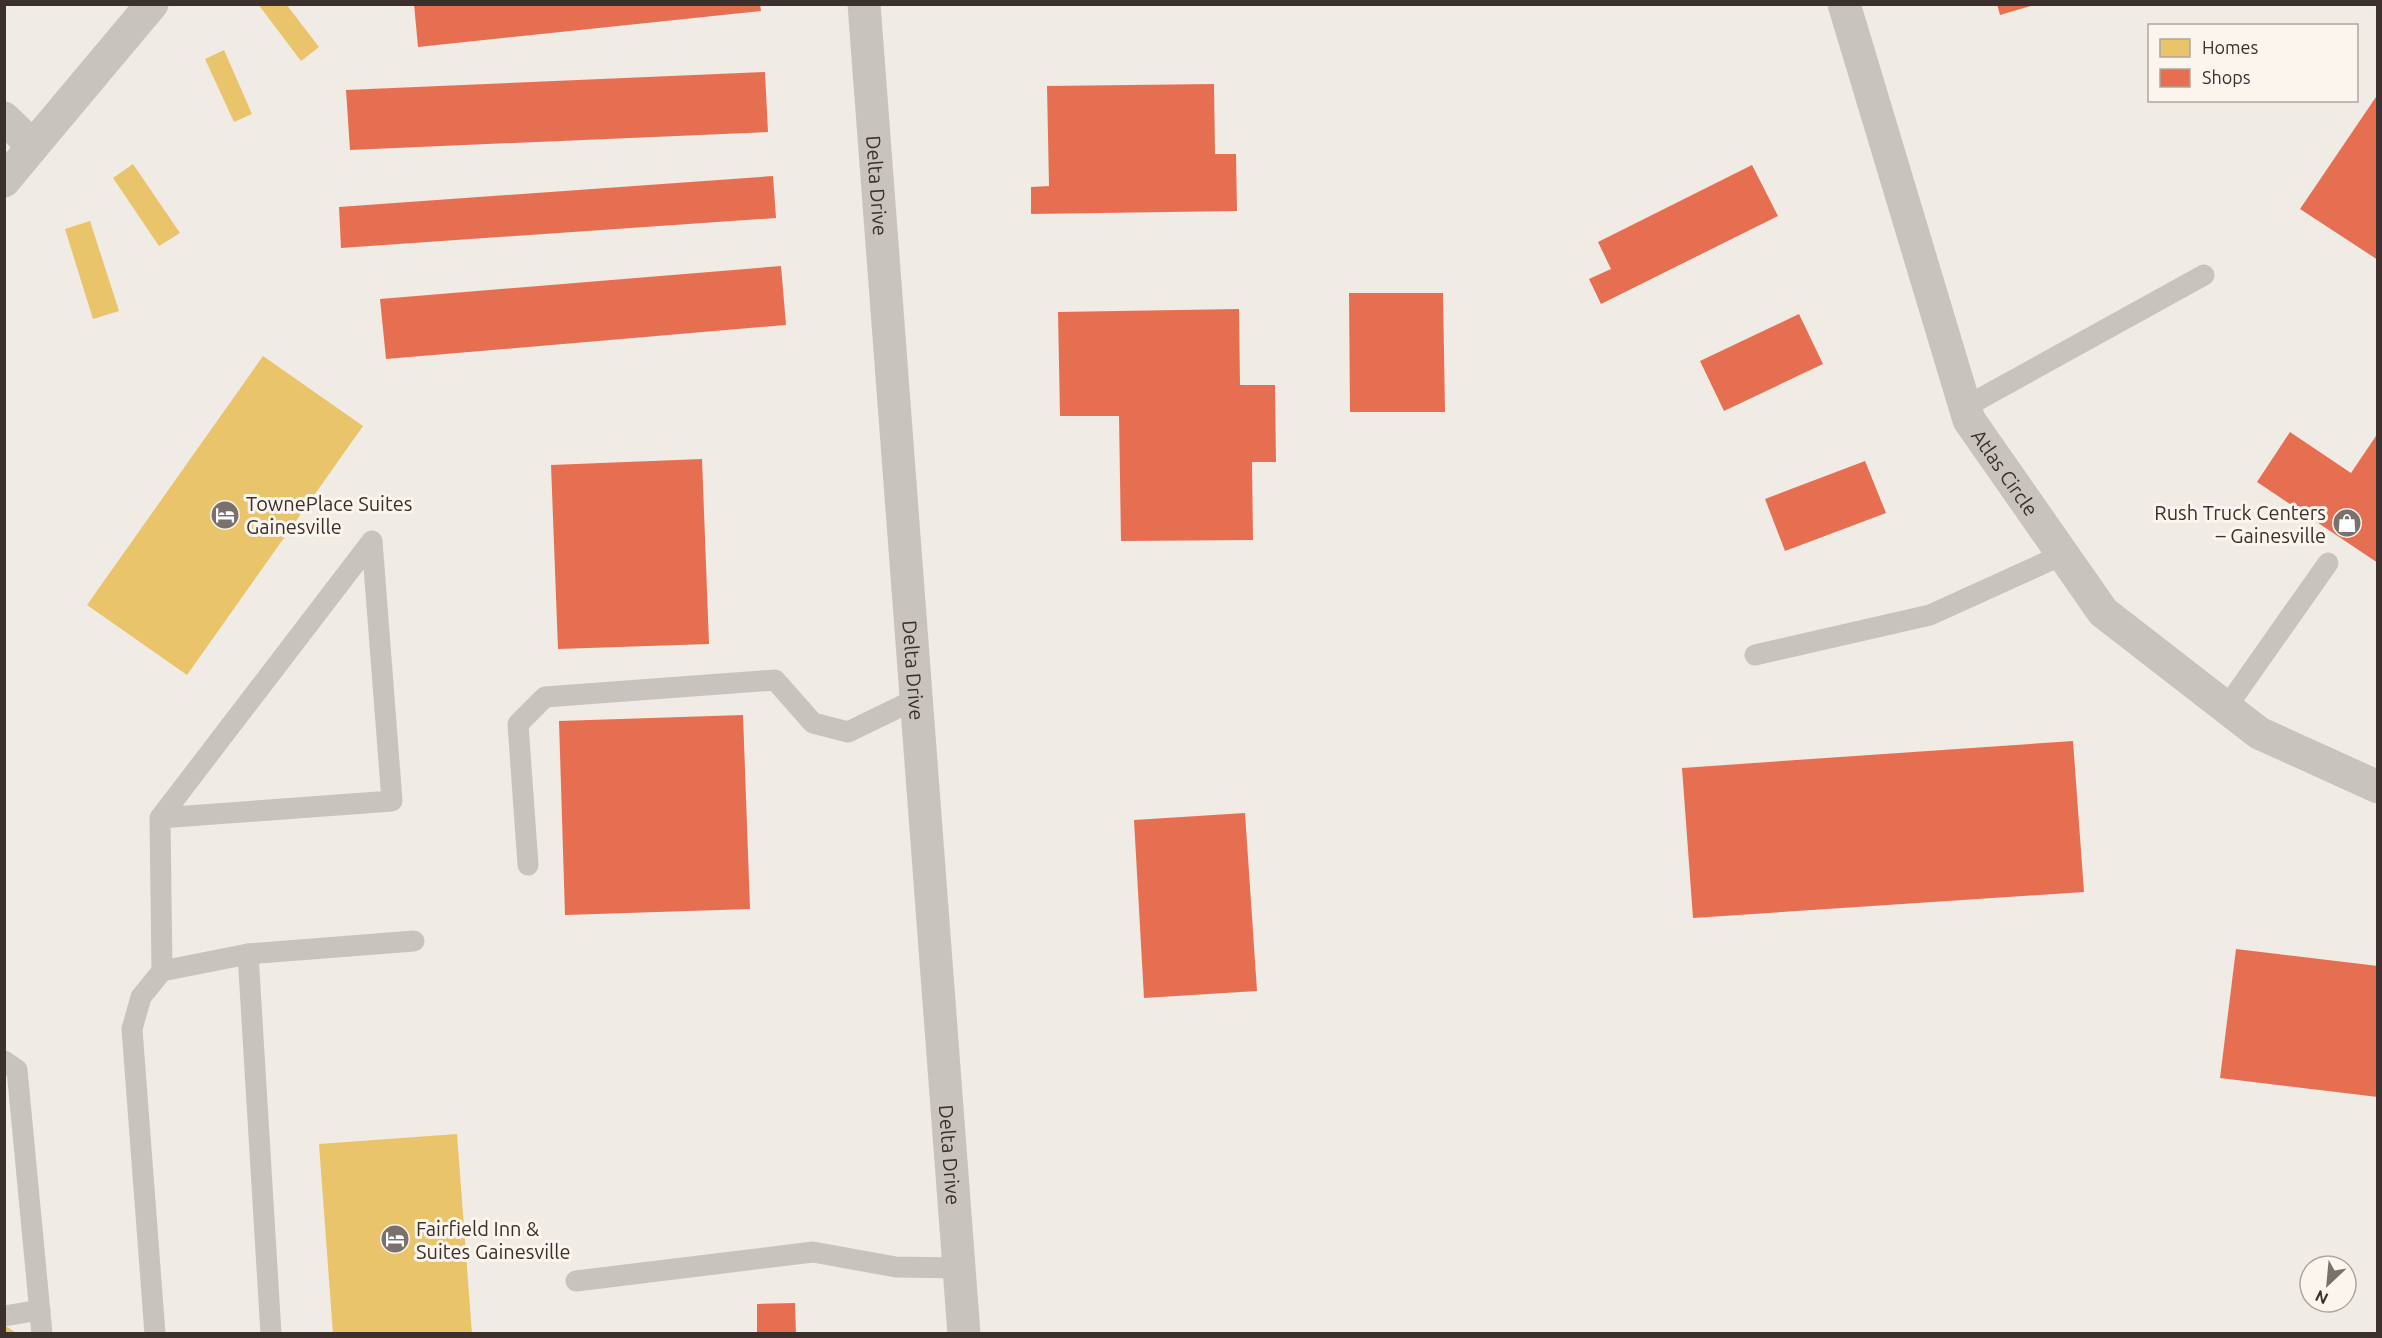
<svg xmlns="http://www.w3.org/2000/svg" width="2382" height="1338" font-family="Ubuntu,sans-serif">
  <rect width="100%" height="100%" fill="#f0ebe5"/>
  <g fill="#e9c46a">
    <polygon points="258,4 286,4 319,47 301,61"/>
    <polygon points="224,50 252,114 234,122 205,59"/>
    <polygon points="133,164 180,233 159,246 113,178"/>
    <polygon points="90,221 119,311 93,319 65,229"/>
    <polygon points="263,356 363,426 187,675 87,605"/>
    <polygon points="457,1134 472,1334 333,1334 319,1144"/>
    <polygon points="4,1325 18,1334 4,1334"/>
  </g>
  <g fill="#e76f51">
    <polygon points="414,4 760,4 761,11 418,47"/>
    <polygon points="1997,4 2034,4 2034,5 2000,15"/>
    <polygon points="765,72 768,132 350,150 346,90"/>
    <polygon points="1214,84 1215,154 1236,154 1237,211 1031,214 1031,187 1049,186 1047,86"/>
    <polygon points="2378,94 2378,260 2300,209"/>
    <polygon points="1752,165 1778,216 1601,304 1589,279 1611,269 1598,242"/>
    <polygon points="773,176 776,218 341,248 339,207"/>
    <polygon points="781,266 786,325 386,359 380,299"/>
    <polygon points="1349,293 1443,293 1445,412 1350,412"/>
    <polygon points="1239,309 1240,385 1275,385 1276,462 1252,462 1253,540 1121,541 1119,416 1060,416 1058,312"/>
    <polygon points="1799,314 1823,364 1724,411 1700,361"/>
    <polygon points="2290,432 2351,473 2378,433 2378,563 2257,482"/>
    <polygon points="702,459 709,644 558,649 551,465"/>
    <polygon points="1865,461 1886,513 1785,551 1765,499"/>
    <polygon points="743,715 750,909 565,915 559,721"/>
    <polygon points="2073,741 2084,892 1693,918 1682,768"/>
    <polygon points="1245,813 1257,991 1144,998 1134,820"/>
    <polygon points="2236,949 2378,966 2378,1097 2220,1078"/>
    <polygon points="795,1303 796,1334 757,1334 757,1304"/>
  </g>
  <g fill="none" stroke-linecap="round" stroke-linejoin="round">
    <g stroke="#c9c3be" stroke-width="21">
      <polyline points="1965,407 2204,275"/>
      <polyline points="1755,655 1930,615 2062,555"/>
      <polyline points="2226,708 2328,563"/>
      <polyline points="160,818 392,801 372,541 160,818 162,971"/>
      <polyline points="528,865 518,724 545,697 775,680 813,723 848,732 916,699"/>
      <polyline points="4,1061 17,1070 42,1334"/>
      <polyline points="576,1281 813,1252 896,1267 959,1268"/>
      <polyline points="4,1316 40,1310"/>
      <polyline points="155,1334 132,1029 141,997 162,971 248,954"/>
      <polyline points="271,1334 248,954 414,941"/>
    </g>
    <g stroke="#c9c3be" stroke-width="33">
      <path id="s1" d="M864,4L964,1334"/>
      <path id="s2" d="M1844,4L1969,420L2103,612L2259,733L2378,787"/>
      <polyline points="4,118 33,146 4,181"/>
      <polyline points="33,146 152,4"/>
    </g>
  </g>
  <defs>
    <g id="hotel-disc" transform="scale(1.5)"><circle r="9.5" fill="#7a716c" stroke="#fbf5ee"/><path d="M-6-4.5h1.5V1H6V5H4.5V3h-9V5H-6ZM-4 0a1.8 1.8 0 1 1 3.6 0ZM.5 0V-2.5h3Q6-2.5 6 0Z" fill="#fff"/></g>
    <g id="shop-disc" transform="scale(1.5)"><circle r="9.5" fill="#7a716c" stroke="#fbf5ee"/><path d="M-5-2.5h2.3a2.7 3.5 0 0 1 5.4 0H5L5.5 6h-11ZM-1.5-2.5h3a1.5 2.3 0 0 0-3 0Z" fill="#fff"/></g>
  </defs>
  <g fill-rule="evenodd">
    <use href="#hotel-disc" x="225" y="515"/>
    <use href="#shop-disc" x="2347" y="523"/>
    <use href="#hotel-disc" x="395" y="1239"/>
  </g>
  <g text-anchor="middle" dominant-baseline="central" stroke-width="6" stroke-linejoin="round" paint-order="stroke">
    <g font-size="20" fill="#3b302b" stroke="#fbf5ee">
      <text stroke="none"><textPath href="#s1" startOffset="182">Delta Drive</textPath></text>
      <text stroke="none"><textPath href="#s2" startOffset="498">Atlas Circle</textPath></text>
      <text stroke="none"><textPath href="#s1" startOffset="668">Delta Drive</textPath></text>
      <text stroke="none"><textPath href="#s1" startOffset="1154">Delta Drive</textPath></text>
    </g>
    <g font-size="20" fill="#3b302b" stroke="#fbf5ee" text-anchor="start">
      <text x="246" y="503">TownePlace Suites<tspan x="246" dy="23">Gainesville</tspan></text>
      <text x="2326" y="512" text-anchor="end">Rush Truck Centers<tspan x="2326" dy="23">– Gainesville</tspan></text>
      <text x="416" y="1228">Fairfield Inn &amp;<tspan x="416" dy="23">Suites Gainesville</tspan></text>
    </g>
  </g>
  <rect width="2382" height="1338" fill="none" stroke="#3b302b" stroke-width="12"/>
  <rect x="2148" y="24" width="210" height="78" fill="#fbf5ee" stroke="#aea6a0" stroke-width="1.5"/>
  <rect x="2160" y="39" width="30" height="18" fill="#e9c46a" stroke="#aea6a0" stroke-width="1.5"/>
  <text x="2202" y="54" font-size="18" fill="#3b302b">Homes</text>
  <rect x="2160" y="69" width="30" height="18" fill="#e76f51" stroke="#aea6a0" stroke-width="1.5"/>
  <text x="2202" y="84" font-size="18" fill="#3b302b">Shops</text>
  <g transform="translate(2328 1284) rotate(206)"><circle r="28" fill="#fbf5ee" stroke="#aea6a0" stroke-width="1.5"/>
  <path d="M0-4.5L10 22L0 15L-10 22Z" fill="#7a716c"/>
  <text y="-9" font-size="16" font-weight="bold" text-anchor="middle" fill="#3b302b">N</text>
  </g>
</svg>
